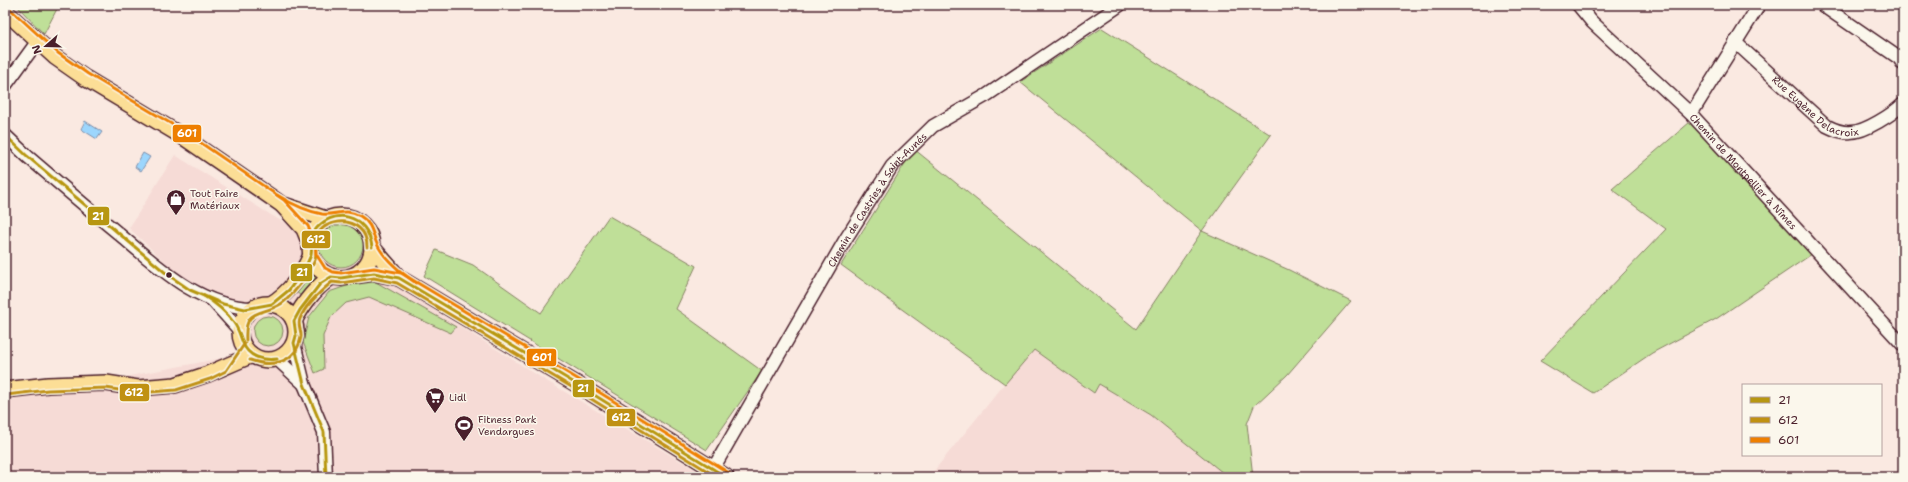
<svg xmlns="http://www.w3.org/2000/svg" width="1908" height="482" font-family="'Shantell Sans',sans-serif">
  <rect width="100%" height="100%" fill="#fae9e1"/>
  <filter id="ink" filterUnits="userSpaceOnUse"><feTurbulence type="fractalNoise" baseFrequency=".025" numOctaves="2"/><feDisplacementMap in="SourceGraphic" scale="8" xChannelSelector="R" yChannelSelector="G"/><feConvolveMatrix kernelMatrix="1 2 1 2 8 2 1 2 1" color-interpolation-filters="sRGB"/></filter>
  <g filter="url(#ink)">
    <g fill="#f6dbd6">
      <polygon points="175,155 271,215 410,295 545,380 707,477 5,477 5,400 259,351 129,228"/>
      <polygon points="1033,349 1094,393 1099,384 1151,415 1228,477 929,477"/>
    </g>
    <g fill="#bfdf98" stroke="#847f62">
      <polygon points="16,5 59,5 44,34"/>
      <polygon points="1102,28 1271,135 1202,231 1289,270 1351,301 1287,375 1254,406 1247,424 1253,477 1228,477 1151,415 1099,384 1094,393 1034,350 1005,384 841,265 914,149 1136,329 1202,231 1020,82"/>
      <polygon points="1690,122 1812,254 1716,319 1652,353 1593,393 1540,361 1666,229 1612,189"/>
      <polygon points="609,216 696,266 676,309 762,371 707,450 424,276 436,250 473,265 541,313"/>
      <circle cx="341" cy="245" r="22"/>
      <polygon points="311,271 319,278 302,297 294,290"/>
      <polygon points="374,281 456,327 451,333 369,297 346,303 331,317 323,336 324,369 315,373 303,342 309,317 329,292 355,283"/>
      <circle cx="268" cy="331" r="15"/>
    </g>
    <g fill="#9cd6fd" stroke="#7b8da9">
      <polygon points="85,121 102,132 97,139 81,129"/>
      <polygon points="143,153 150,157 141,171 135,167"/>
    </g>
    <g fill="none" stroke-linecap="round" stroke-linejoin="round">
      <g stroke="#4a1f2b" stroke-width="15">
        <g id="minor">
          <path id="s1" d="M1578,5L1592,22L1691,114L1903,345"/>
          <polyline points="1822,5 1899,58 1903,64"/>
          <path id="s2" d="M1735,42L1827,126C1835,130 1842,133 1851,132C1865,132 1893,114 1903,104"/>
          <polyline points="5,86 37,42"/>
          <polyline points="1691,114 1759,5"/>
          <path d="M5,135L27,156C55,180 84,205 113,229C154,263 198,308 254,308"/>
          <polyline points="213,301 240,331"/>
          <polyline points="294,343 304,384 324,432 326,477"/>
          <polyline points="277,359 304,384"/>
          <path id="s3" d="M713,469L845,240L892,166L933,126L987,95L1120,5"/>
        </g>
      </g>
      <g stroke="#4a1f2b" stroke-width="18">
        <g id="major">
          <polyline points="5,11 55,57 85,78 182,136 281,204 326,219"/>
          <polyline points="283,206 304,229 310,244"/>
          <circle cx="341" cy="247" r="31"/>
          <polyline points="372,247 399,278 583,388 726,477"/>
          <polyline points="353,276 374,273 399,278"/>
          <path d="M271,304C289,293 303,274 311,255"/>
          <circle cx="268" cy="332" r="28"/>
          <path d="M294,321C303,304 315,288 331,277"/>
          <polyline points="5,390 48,385 106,383 138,388 175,385 208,374 252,355"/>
        </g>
      </g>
      <use href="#minor" stroke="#fbf7ec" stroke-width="12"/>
      <use href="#major" stroke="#fcde96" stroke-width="15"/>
      <g stroke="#fbf7ec" stroke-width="6">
        <g id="bus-1">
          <path d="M5,135L27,156L167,274L190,290L223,304L245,309L272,304L289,290L305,268L311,255L313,233C332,205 368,214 372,247"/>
          <path d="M201,294C214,302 226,311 234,323C239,330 240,336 243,343C248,357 263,361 277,359"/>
          <polyline points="326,477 324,432 304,384 294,343 296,336 294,321 300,310 320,284 331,277 341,278 374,273 399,278 583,388 726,477"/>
        </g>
      </g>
      <g stroke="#fbf7ec" stroke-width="6">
        <g id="bus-2">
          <path d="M246,340C244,308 260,316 279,305C285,302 289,297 293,293C302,283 310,272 315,260C317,253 315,246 316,239C321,221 346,217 359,228C365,233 367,240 367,247"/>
          <path d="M250,360C272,368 296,363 301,337C302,331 297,325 300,319C305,305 321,291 332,282L341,283L374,278L397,283L580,392L717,477"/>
          <polyline points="6,395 48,390 106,388 138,393 176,390 210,379 226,371 245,343"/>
        </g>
      </g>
      <g stroke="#fbf7ec" stroke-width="6">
        <g id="bus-3">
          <polyline points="8,7 58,53 88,74 185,132 284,200 308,226 315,243 316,254 325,268 333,272 341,273 374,268 401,273 586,384 729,473"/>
          <path d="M277,195C290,203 306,211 322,214C337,216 344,207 360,216C372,223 372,233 377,244C384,259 403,274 416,283"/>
        </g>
      </g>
      <use href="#bus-1" stroke="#b79711" stroke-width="3"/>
      <use href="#bus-2" stroke="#c09112" stroke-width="3"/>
      <use href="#bus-3" stroke="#ee7f00" stroke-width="3"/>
    </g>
  </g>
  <defs>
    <g id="shop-pin" transform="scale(1)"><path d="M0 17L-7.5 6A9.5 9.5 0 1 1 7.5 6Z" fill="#4a1f2b" stroke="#fbf7ec"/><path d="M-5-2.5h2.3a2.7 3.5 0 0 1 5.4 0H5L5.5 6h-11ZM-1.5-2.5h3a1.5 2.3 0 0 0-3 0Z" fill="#fff"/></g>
    <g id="supermarket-pin" transform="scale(1)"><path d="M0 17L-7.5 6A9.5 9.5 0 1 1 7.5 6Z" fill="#4a1f2b" stroke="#fbf7ec"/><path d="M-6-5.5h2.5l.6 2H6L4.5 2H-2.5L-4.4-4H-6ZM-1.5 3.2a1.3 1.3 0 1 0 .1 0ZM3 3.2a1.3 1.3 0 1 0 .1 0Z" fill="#fff"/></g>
    <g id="stadium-pin" transform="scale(1)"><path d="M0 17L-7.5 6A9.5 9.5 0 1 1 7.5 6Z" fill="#4a1f2b" stroke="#fbf7ec"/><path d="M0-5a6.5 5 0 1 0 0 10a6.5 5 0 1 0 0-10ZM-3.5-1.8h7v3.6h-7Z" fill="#fff"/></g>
  </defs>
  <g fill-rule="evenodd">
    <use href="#shop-pin" x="176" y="199"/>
    <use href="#supermarket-pin" x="435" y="397"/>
    <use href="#stadium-pin" x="464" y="425"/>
  </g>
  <circle fill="#4a1f2b" stroke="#fbf7ec" stroke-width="1.5" cx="169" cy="275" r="3.5"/>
  <g text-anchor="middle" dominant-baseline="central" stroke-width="3" stroke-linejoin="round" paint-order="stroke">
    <g font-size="10" fill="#4a1f2b" stroke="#fbf7ec">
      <text stroke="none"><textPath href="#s2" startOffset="105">Rue Eugène Delacroix</textPath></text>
      <text stroke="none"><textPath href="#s1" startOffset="235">Chemin de Montpellier à Nîmes</textPath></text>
      <text stroke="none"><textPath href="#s3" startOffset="316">Chemin de Castries à Saint-Aunés</textPath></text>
    </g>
    <g font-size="10" fill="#4a1f2b" stroke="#fbf7ec" text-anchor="start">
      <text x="190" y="193">Tout Faire<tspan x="190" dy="12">Matériaux</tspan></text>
      <text x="449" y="397">Lidl</text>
      <text x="478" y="419">Fitness Park<tspan x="478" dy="12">Vendargues</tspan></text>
    </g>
  </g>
  <g stroke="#fbf7ec" stroke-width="1.5">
    <rect x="172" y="124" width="30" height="19" rx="4" fill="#ee7f00"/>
    <rect x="87" y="206" width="23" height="20" rx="4" fill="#b79711"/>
    <rect x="301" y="230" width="30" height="19" rx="4" fill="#c09112"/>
    <rect x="290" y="263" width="23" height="19" rx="4" fill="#b79711"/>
    <rect x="526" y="348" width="31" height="19" rx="4" fill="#ee7f00"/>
    <rect x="572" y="379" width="23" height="19" rx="4" fill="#b79711"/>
    <rect x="119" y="383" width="31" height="19" rx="4" fill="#c09112"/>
    <rect x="606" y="408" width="30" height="19" rx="4" fill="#c09112"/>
  </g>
  <g font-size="11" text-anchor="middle" font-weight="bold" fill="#fff">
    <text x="187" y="137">601</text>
    <text x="98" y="220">21</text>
    <text x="316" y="243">612</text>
    <text x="302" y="276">21</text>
    <text x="542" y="361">601</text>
    <text x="583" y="392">21</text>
    <text x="134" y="396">612</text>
    <text x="621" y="421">612</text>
  </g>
  <rect width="1908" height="482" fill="none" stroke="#fbf7ec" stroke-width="20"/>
  <rect x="10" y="10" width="1888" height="462" fill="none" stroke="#4a1f2b" stroke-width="1.5" filter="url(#ink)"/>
  <rect x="1742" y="384" width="140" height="72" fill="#fbf7ec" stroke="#b4a19f"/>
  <rect x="1750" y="397" width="20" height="6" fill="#b79711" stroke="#b4a19f"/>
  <text x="1778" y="404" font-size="12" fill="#4a1f2b">21</text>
  <rect x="1750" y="417" width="20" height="6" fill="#c09112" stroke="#b4a19f"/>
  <text x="1778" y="424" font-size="12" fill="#4a1f2b">612</text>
  <rect x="1750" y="437" width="20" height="6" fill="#ee7f00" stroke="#b4a19f"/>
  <text x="1778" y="444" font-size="12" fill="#4a1f2b">601</text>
  <g transform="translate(46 46) rotate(250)" stroke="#fbf7ec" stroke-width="3" paint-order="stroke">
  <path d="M0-3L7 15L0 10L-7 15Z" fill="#4a1f2b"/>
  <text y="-6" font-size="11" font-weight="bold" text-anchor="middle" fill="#4a1f2b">N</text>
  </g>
</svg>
